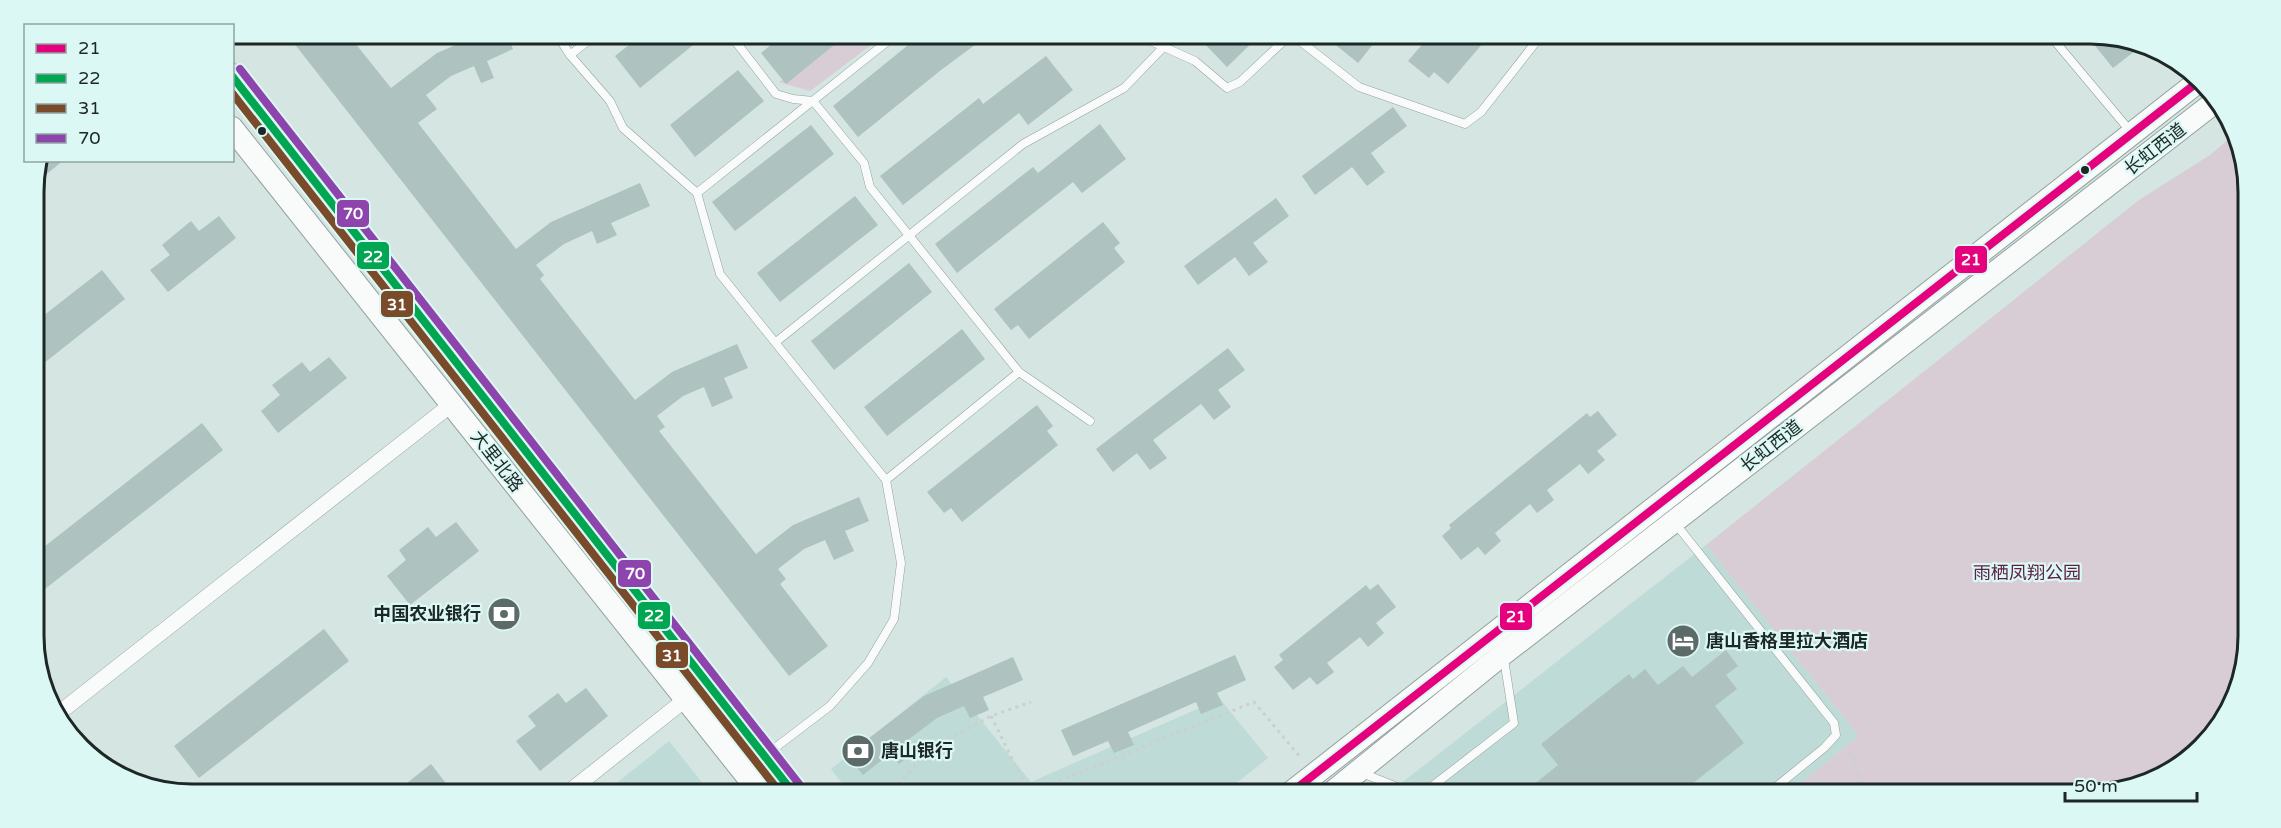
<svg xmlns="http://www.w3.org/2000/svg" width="2281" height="828" font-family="'Varela Round','Noto Sans SC',sans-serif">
  <rect width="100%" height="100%" fill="#d4e5e2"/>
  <g fill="#bfdbd8">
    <polygon points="1706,545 1859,736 1786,795 1386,795"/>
    <polygon points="946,677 1031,782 1220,699 1268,758 1221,795 851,795 831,769"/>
    <polygon points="669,741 712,795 602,795"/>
  </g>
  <g fill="#d8cdd5">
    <polygon points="842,33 887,33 810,91 779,82"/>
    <polygon points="2231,137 2247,171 2248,636 2240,687 2186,762 2099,795 1786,795 1859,736 1706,545 2139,200 2210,155"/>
  </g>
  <g fill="#aec2bf">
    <polygon points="286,33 347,33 391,88 437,53 484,33 506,33 513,49 487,61 494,78 481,83 474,66 451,76 426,95 437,109 418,123 516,249 551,222 640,183 650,206 611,223 617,235 597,244 592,231 564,244 536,265 544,275 540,279 635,400 672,372 737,344 748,368 724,378 733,398 712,407 704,387 683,396 657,416 665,427 659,431 756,554 793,525 859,497 869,521 845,531 854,551 834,560 825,540 804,549 778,569 786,579 780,584 828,646 789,676"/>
    <polygon points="644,33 708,33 640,88 615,56"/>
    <polygon points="785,33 849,33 786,84 761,53"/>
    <polygon points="923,33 991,33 941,70 858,137 833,106"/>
    <polygon points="1209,33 1262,33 1227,67 1201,40"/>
    <polygon points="1321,33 1382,33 1358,63"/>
    <polygon points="1432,33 1472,33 1483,43 1448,84 1434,72 1429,78 1408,61"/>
    <polygon points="2101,35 2140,41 2144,44 2113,68 2092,42"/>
    <polygon points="1046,56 1073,90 1028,125 1019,113 903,205 880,176 979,98 983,104"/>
    <polygon points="738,70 764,101 695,157 670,125"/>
    <polygon points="1393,107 1407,126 1371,153 1385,172 1367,186 1352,167 1315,195 1302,176"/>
    <polygon points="1100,124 1126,159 1082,193 1073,182 957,273 935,244 1033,167 1038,173"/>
    <polygon points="811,125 834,154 735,231 712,202"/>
    <polygon points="39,160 64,160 43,177 37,169"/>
    <polygon points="855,196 878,225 780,302 757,273"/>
    <polygon points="1276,198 1289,216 1253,243 1268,262 1249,276 1235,257 1198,285 1184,266"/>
    <polygon points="219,216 236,238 168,292 150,270 170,255 162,245 191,221 199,231"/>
    <polygon points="1103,222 1120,243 1114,248 1125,262 1029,339 1018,325 1011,330 994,309"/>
    <polygon points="909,263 932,292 834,370 811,341"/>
    <polygon points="102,270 125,299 34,371 34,323"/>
    <polygon points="962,329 985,359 887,436 864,407"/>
    <polygon points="1228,348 1245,370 1218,390 1231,407 1214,420 1201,404 1153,440 1167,458 1150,470 1137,453 1113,472 1096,449"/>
    <polygon points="329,357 347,378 278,433 261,411 280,395 272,385 302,362 310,372"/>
    <polygon points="1037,405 1053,426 1047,431 1058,445 962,522 951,508 944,513 927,492"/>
    <polygon points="1598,411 1617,435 1597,451 1605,460 1588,474 1580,464 1547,490 1554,500 1537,513 1530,504 1495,533 1501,541 1485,555 1478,547 1461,560 1442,536 1451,528 1449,525 1587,413 1590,417"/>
    <polygon points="202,423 223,450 36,596 35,554"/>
    <polygon points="456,522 479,551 410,605 387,576 406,560 399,550 428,527 436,537"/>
    <polygon points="1378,584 1396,607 1376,623 1384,633 1368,647 1360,637 1327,663 1334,672 1317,685 1310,677 1293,690 1274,667 1283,660 1279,655 1366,585 1370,590"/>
    <polygon points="324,629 349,661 199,778 174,746"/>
    <polygon points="1726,650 1738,666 1726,675 1737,689 1715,706 1744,743 1678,795 1521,795 1558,765 1541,744 1629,674 1633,679 1645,669 1658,685 1683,666 1692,677"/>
    <polygon points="1235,655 1246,680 1217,693 1223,705 1201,714 1196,702 1128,732 1134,745 1114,753 1108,741 1073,756 1061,730"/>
    <polygon points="1013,657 1023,680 983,697 989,710 970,718 964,706 937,718 909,739 917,750 899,764 891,753 863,775 847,755 924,696"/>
    <polygon points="586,688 608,716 540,771 516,741 536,726 528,716 558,693 566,703"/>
    <polygon points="431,764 455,795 392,795"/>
  </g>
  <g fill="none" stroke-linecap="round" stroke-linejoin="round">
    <g stroke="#94a19e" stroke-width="9">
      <g id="service">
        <polyline points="556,33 570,55 610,101 623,128 697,193 720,274 886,480 901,563 894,619 868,663 830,706 767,754"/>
        <polyline points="729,33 776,94 793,99 813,101 864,163 870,187 1019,372 1090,421"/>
        <polyline points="1133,33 1195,61 1227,88 1240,82 1291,34 1359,87 1465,124 1481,112 1543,33"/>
        <polyline points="2048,33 2131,132"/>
        <polyline points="570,55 598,33"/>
        <polyline points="697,193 898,33"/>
        <polyline points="776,342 1023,144 1124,88 1177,33"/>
        <polyline points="886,480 1019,372"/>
        <polyline points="1675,523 1834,723 1836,735 1824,748 1766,795"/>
        <polyline points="1362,773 1417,795"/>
        <polyline points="1421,795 1514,723 1504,659"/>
      </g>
    </g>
    <g stroke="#94a19e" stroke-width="16">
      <g id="minor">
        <polyline points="59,713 452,404"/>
        <polyline points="565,795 686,699"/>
      </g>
    </g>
    <g stroke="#94a19e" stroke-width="24">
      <g id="secondary">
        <polyline points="232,75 795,795"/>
        <polyline points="232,128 762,795"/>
        <polyline points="1288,795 2199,81"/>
        <polyline points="1329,795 1503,654 2215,102"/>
      </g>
    </g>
    <g stroke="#cbd0ce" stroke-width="3" stroke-dasharray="3 4.5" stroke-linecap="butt">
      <polyline points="991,716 1029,793"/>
      <polyline points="1850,752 1866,795"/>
      <polyline points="888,795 929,750 991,716 1031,702"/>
      <polyline points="1024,795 1254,702 1300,757"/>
    </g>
    <use href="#service" stroke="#f9fbfb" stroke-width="8"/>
    <use href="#minor" stroke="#f9fbfb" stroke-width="15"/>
    <use href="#secondary" stroke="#f9fbfb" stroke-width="22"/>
    <g stroke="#dbf8f4" stroke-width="12">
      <polyline id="bus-1" points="1288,795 2199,81"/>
    </g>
    <g stroke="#dbf8f4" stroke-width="12">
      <polyline id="bus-2" points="232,76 795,795"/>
    </g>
    <g stroke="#dbf8f4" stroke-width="12">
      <polyline id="bus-3" points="232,93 782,795"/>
    </g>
    <g stroke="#dbf8f4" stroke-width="12">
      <polyline id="bus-4" points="240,69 803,789"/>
    </g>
    <use href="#bus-1" stroke="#e5007d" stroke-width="8"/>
    <use href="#bus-2" stroke="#00a651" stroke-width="8"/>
    <use href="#bus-3" stroke="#7a4b2a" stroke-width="8"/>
    <use href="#bus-4" stroke="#8e44ad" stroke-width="8"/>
  </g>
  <defs>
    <g id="bank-disc" transform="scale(1.725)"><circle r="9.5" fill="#5c6a68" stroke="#dbf8f4"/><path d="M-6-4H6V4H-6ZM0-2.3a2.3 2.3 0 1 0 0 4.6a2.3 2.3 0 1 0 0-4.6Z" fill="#fff"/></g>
    <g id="hotel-disc" transform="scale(1.725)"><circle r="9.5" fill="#5c6a68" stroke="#dbf8f4"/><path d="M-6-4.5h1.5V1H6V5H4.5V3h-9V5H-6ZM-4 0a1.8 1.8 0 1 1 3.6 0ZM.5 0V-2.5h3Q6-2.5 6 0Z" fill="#fff"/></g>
  </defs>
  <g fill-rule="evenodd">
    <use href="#bank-disc" x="504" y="614"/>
    <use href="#hotel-disc" x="1683" y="641"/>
    <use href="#bank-disc" x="858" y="751"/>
  </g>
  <g fill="#1c2726" stroke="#dbf8f4" stroke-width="2">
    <circle cx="262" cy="131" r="5"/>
    <circle cx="2085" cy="170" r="5"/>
  </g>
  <g text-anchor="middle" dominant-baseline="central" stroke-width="4.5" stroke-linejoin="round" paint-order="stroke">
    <g font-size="18" fill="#1c2726" stroke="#dbf8f4">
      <text transform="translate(2155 149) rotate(-38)">长虹西道</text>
      <text transform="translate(1771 446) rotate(-38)">长虹西道</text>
      <text transform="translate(497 461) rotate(52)">大里北路</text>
    </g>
    <g font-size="18" fill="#5e2246" stroke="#dbf8f4">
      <text x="2027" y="573">雨栖凤翔公园</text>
    </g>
    <g font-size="18" font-weight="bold" fill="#1c2726" stroke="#dbf8f4" text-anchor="start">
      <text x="481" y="614" text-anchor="end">中国农业银行</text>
      <text x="1706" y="641">唐山香格里拉大酒店</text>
      <text x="881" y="751">唐山银行</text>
    </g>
  </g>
  <path d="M0 0H2281V828H0ZM192 44H2090A148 148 0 0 1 2238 192V636A148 148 0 0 1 2090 784H192A148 148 0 0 1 44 636V192A148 148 0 0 1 192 44Z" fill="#dbf8f4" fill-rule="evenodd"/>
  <path fill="none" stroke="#1c2726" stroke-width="3" d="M192 44H2090A148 148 0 0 1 2238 192V636A148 148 0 0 1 2090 784H192A148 148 0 0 1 44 636V192A148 148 0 0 1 192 44Z"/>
  <g stroke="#dbf8f4" stroke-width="2">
    <rect x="336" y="199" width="34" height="29" rx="6" fill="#8e44ad"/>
    <rect x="356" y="241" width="34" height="29" rx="6" fill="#00a651"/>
    <rect x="1954" y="245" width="34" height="29" rx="6" fill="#e5007d"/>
    <rect x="380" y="290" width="34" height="28" rx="6" fill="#7a4b2a"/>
    <rect x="617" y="559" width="35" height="29" rx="6" fill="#8e44ad"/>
    <rect x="637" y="601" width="34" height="29" rx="6" fill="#00a651"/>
    <rect x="1499" y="602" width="34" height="29" rx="6" fill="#e5007d"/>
    <rect x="655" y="641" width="34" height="28" rx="6" fill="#7a4b2a"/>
  </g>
  <g font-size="16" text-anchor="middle" font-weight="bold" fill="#fff">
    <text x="353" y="219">70</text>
    <text x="373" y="262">22</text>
    <text x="1971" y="265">21</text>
    <text x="397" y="310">31</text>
    <text x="635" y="579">70</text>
    <text x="654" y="621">22</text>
    <text x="1516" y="622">21</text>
    <text x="672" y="661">31</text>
  </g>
  <rect x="24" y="24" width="210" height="138" fill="#dbf8f4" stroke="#8fa4a2" stroke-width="1.5"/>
  <rect x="36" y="44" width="30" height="9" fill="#e5007d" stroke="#8fa4a2" stroke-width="1.5"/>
  <text x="78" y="54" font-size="18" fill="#1c2726">21</text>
  <rect x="36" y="74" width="30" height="9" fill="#00a651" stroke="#8fa4a2" stroke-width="1.5"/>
  <text x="78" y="84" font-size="18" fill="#1c2726">22</text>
  <rect x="36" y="104" width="30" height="9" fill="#7a4b2a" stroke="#8fa4a2" stroke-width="1.5"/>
  <text x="78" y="114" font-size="18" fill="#1c2726">31</text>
  <rect x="36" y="134" width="30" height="9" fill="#8e44ad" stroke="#8fa4a2" stroke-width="1.5"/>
  <text x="78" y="144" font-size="18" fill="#1c2726">70</text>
  <path d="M2065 792v9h132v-9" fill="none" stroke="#1c2726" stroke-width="3"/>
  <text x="2074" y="792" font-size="18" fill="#1c2726" stroke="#dbf8f4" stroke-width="4.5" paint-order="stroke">50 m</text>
</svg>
